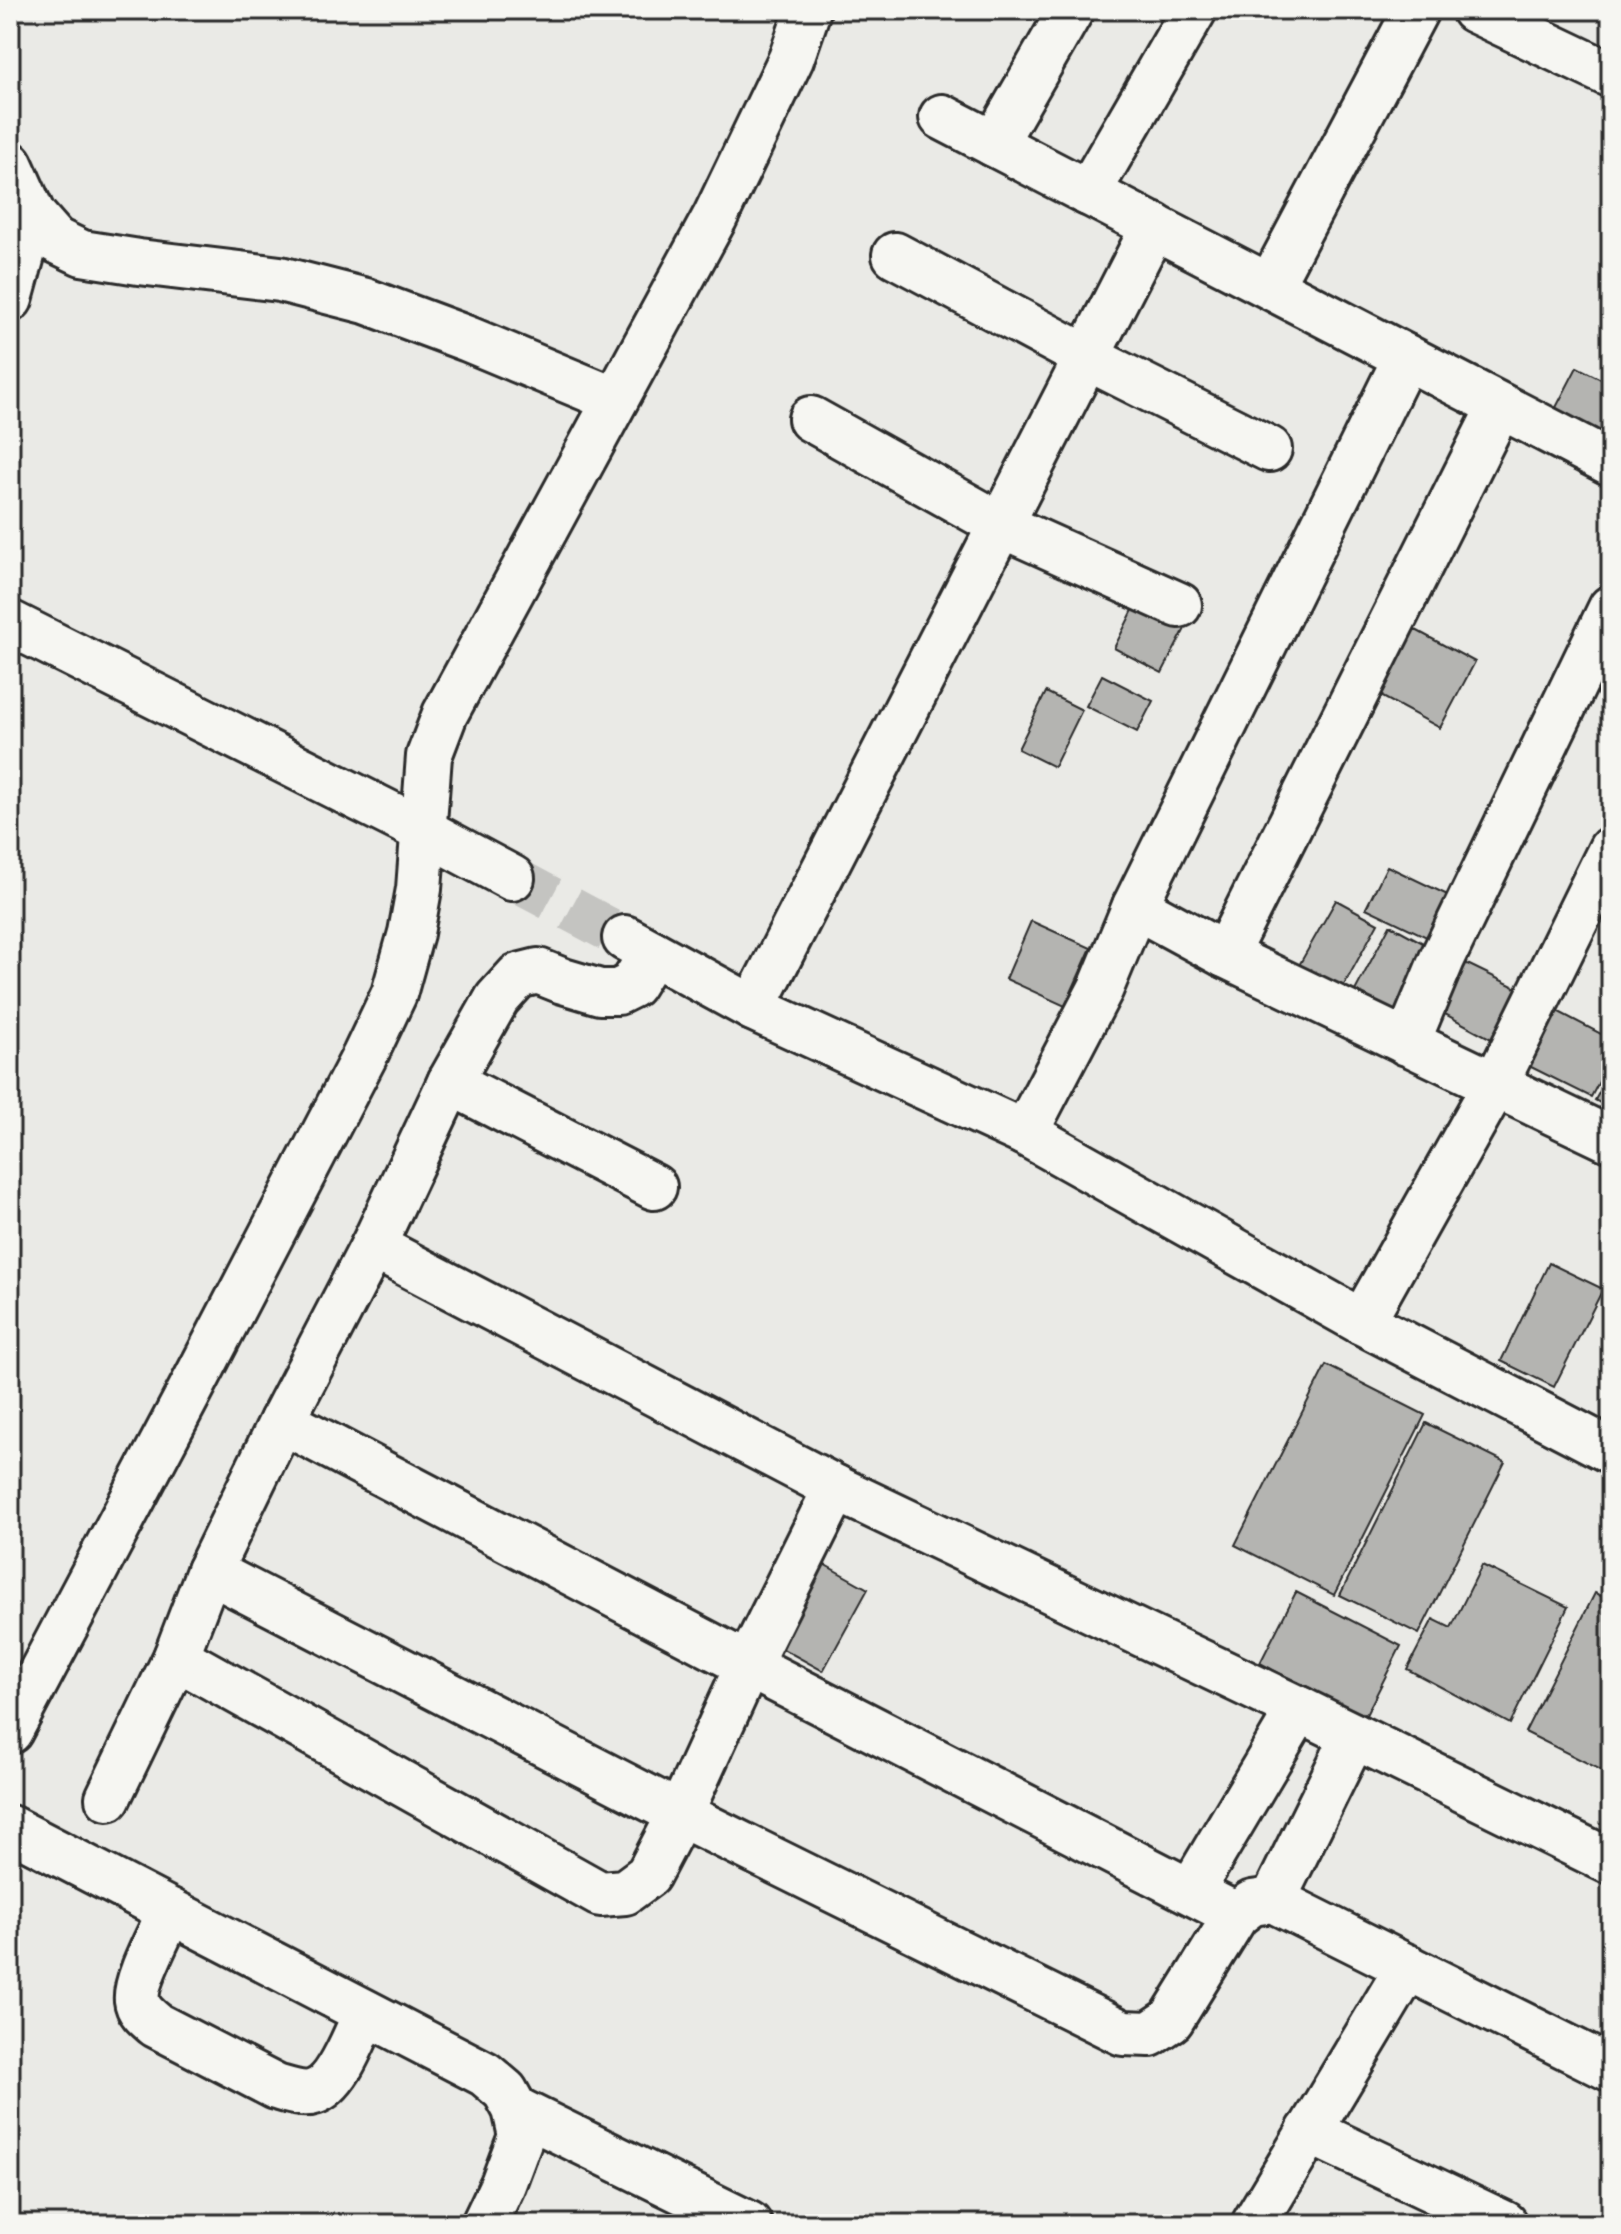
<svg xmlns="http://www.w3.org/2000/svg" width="1621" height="2234" font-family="'Playpen Sans',sans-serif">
  <rect width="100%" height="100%" fill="#eaeae6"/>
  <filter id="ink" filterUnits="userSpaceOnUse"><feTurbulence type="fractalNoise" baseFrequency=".0125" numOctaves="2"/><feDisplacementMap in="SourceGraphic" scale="16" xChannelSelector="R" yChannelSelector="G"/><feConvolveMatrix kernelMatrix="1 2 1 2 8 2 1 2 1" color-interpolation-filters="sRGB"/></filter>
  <g filter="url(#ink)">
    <g fill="#b4b4b1" stroke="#2b2b2b" stroke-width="2">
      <polygon points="1577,367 1611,384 1611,450 1550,419"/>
      <polygon points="1139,598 1188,623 1162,673 1114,648"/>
      <polygon points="1401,622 1475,662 1440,728 1366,688"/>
      <polygon points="1102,675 1153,701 1137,732 1086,706"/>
      <polygon points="1046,692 1082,710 1054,767 1018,749"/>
      <polygon points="1387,866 1456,899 1435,941 1366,908"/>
      <polygon points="1336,900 1378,923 1337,998 1294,974"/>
      <polygon points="1031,921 1091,948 1065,1006 1006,979"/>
      <polygon points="1390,925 1436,950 1392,1031 1347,1006"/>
      <polygon points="1455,958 1521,990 1497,1042 1430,1006"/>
      <polygon points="1557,1011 1611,1039 1611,1059 1591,1097 1529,1066"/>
      <polygon points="1611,1071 1611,1109 1595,1100"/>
      <polygon points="1549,1263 1603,1289 1554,1387 1501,1361"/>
      <polygon points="1326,1365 1425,1415 1334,1595 1235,1545"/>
      <polygon points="1426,1423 1505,1462 1419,1634 1340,1595"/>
      <polygon points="818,1561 868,1589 823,1671 772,1643"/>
      <polygon points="1482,1565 1568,1607 1510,1724 1407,1669 1433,1619 1451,1628"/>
      <polygon points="1296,1592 1401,1646 1365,1717 1260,1663"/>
      <polygon points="1595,1593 1611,1601 1611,1775 1525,1732"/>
    </g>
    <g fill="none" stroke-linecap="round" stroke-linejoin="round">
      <polyline stroke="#c4c4c1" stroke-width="44" stroke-dasharray="44 22" stroke-linecap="butt" points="512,878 625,938"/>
      <g stroke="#2b2b2b" stroke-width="50">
        <g id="minor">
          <polyline points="1474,10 1611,75"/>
          <polyline points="942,117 1611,463"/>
          <polyline points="994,144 1071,10"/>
          <polyline points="10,164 33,215 55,240 82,253 139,262 280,279 366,301 468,339 615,400"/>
          <polyline points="1088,193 1194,10"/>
          <polyline points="895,255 1086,357 1269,449"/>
          <polyline points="1270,286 1416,10"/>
          <polyline points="10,299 33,215"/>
          <polyline points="811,419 1001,525 1179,605"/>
          <polyline points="10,623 424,831 512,878"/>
          <polyline points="1135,906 1225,955 1611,1140"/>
          <polyline points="625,938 753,1008 1025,1133 1362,1322 1611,1451"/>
          <polyline points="1225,955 1500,406"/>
          <polyline points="753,1008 1154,226"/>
          <polyline points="1407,1043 1442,959 1611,608"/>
          <polyline points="450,1082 654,1187"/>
          <polyline points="1025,1133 1101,988 1135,906 1406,357"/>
          <polyline points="373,1246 836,1488 1299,1709 1611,1862"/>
          <polyline points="1362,1322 1496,1083 1611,849"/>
          <polyline points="282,1421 748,1665 1236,1915"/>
          <polyline points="209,1571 680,1814 1123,2033 1150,2034 1171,2020 1236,1915 1252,1903 1273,1900 1611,2069"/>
          <polyline points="176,1657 600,1894 625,1892 648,1875 680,1814 748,1665 836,1488"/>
          <polyline points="10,1731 190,1391 365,1055 394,994 411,933 419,889 429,756 445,714 715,217 791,59 808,10"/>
          <polyline points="108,1798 176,1657 209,1571 282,1421 373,1246 450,1082 497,999 518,976 538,971 563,981 600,992 618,992 632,985 652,953"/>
          <polyline points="10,1828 485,2074 505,2091 515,2109 521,2136 503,2184 484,2224"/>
          <polyline points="1191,1891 1299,1709"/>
          <polyline points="1273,1900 1354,1736"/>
          <path d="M170,1911C162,1931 134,1981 137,2000C138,2011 148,2018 156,2025L276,2087C287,2090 303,2096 314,2092C339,2084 355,2035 366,2013"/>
          <polyline points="515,2109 749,2224"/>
          <polyline points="1309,2131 1505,2224"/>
          <polyline points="1254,2224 1408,1967"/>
        </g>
      </g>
      <use href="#minor" stroke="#f6f6f2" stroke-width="44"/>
    </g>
  </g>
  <rect width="1621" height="2234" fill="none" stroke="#f6f6f2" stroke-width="40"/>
  <rect x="20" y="20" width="1581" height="2194" fill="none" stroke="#2b2b2b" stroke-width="3" filter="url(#ink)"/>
</svg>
